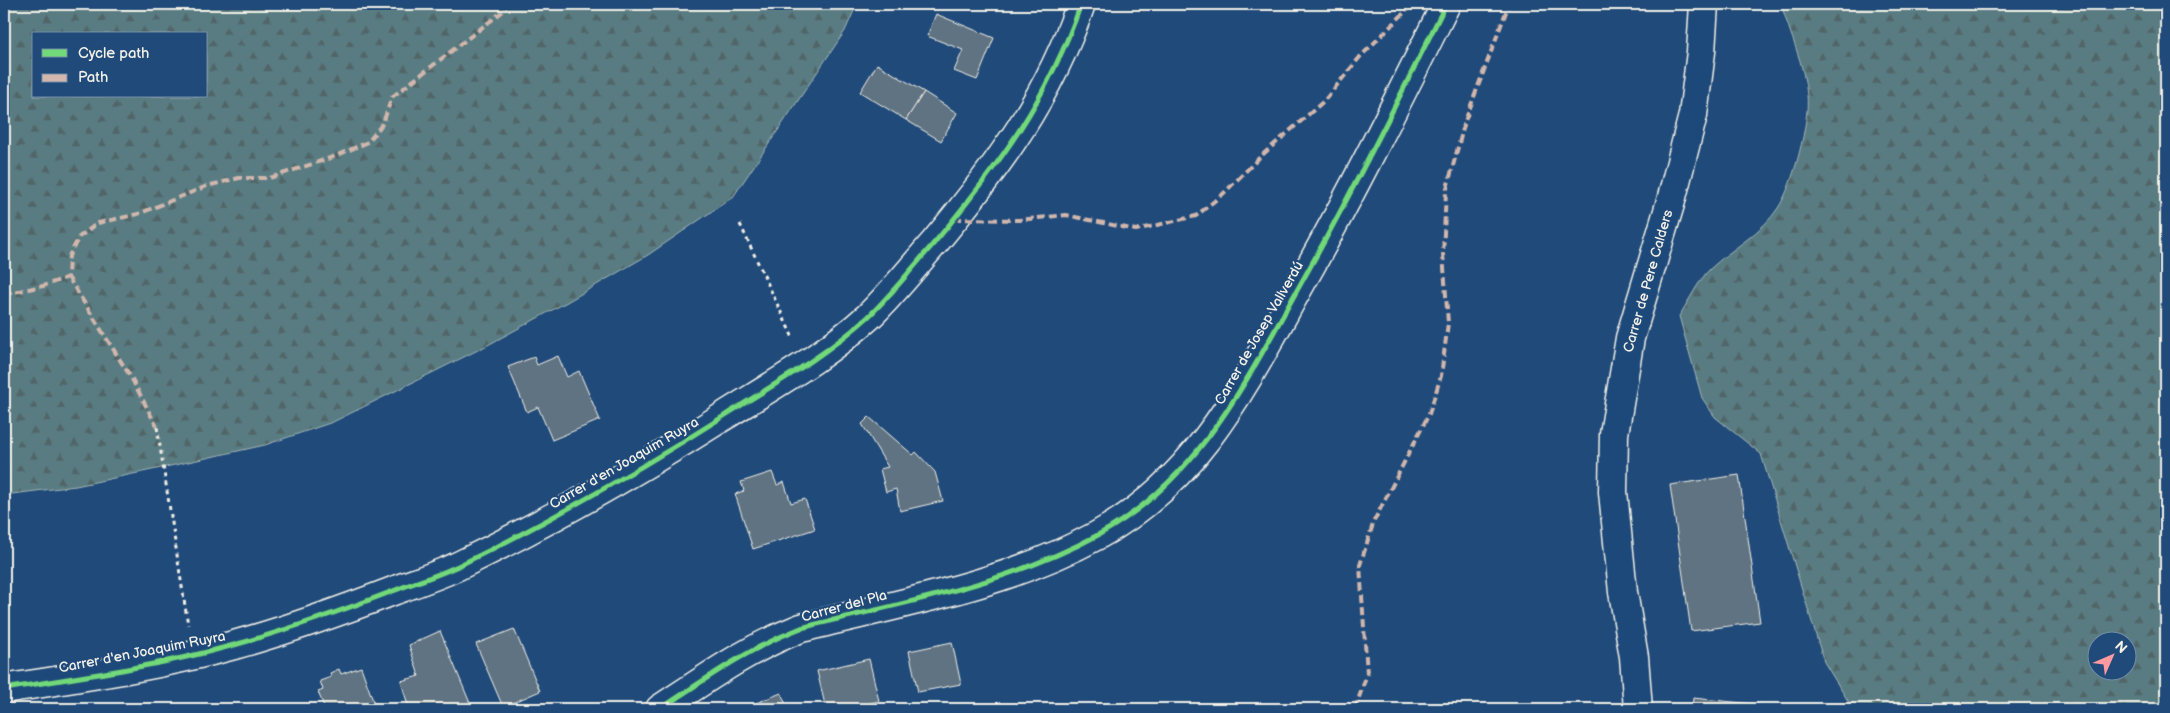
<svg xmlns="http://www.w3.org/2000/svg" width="2170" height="713" font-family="'Balsamiq Sans',sans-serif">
  <defs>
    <pattern id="forest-firs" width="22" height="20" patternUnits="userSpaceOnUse" patternTransform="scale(1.25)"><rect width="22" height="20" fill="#587c82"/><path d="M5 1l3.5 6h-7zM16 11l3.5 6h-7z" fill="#516567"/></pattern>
  </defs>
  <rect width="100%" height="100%" fill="#1f4a7a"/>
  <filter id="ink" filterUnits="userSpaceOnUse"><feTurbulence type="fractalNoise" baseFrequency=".02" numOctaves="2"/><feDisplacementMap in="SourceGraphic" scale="10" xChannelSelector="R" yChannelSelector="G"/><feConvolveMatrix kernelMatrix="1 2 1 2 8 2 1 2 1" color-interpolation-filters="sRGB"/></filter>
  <g filter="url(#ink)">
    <g fill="url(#forest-firs)" stroke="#a6b6b5" fill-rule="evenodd">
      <path d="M4,4H857L845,31L733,197L648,255L567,302L486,346L333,422L265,445L152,470L76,486L4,495ZM34,34H206V96H34Z"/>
      <path d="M1781,4H2166V709H1853L1824,662L1761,454L1715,417L1702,398L1679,316C1689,301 1698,281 1710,269C1731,249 1763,232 1778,208C1793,186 1810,121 1807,95C1804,64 1790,34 1781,4ZM2098,640H2128V670H2098Z"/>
    </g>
    <g fill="#607382" stroke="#f4f1e8">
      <polygon points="936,14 994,38 977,80 954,71 963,50 927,36"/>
      <polygon points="877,64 924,92 906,120 860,92"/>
      <polygon points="924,92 957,113 941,141 906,120"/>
      <polygon points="558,356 567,377 579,371 600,420 552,440 538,407 527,412 508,367 534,357 537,365"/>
      <polygon points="869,417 913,455 916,452 935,472 943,501 900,511 896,489 886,492 880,469 888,467 862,424"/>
      <polygon points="772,472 777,485 784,482 791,503 805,499 815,529 753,549 735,494 744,491 741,482"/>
      <polygon points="1739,475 1760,622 1691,631 1670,485"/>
      <polygon points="514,629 540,691 503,707 476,644"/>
      <polygon points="440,631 472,708 472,709 409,709 401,681 419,676 409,645"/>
      <polygon points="952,642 961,684 918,692 909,651"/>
      <polygon points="869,659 879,701 844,709 826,709 817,671"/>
      <polygon points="361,667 376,709 325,709 318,692 323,690 320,681 331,677 330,673 339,669 341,674"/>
      <polygon points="781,693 788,709 756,709 754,704"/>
      <polygon points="1693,698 1763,705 1763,709 1692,709"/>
    </g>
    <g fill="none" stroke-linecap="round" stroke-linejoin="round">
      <g stroke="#f4f1e8" stroke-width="31">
        <g id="minor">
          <path d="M4,689C81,677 159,666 234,645C288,630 341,611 393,591C416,582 440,575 462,564C552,520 639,470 724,416C773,385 825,356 868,317C892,294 913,267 935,242C999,165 1048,99 1081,4"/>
          <path d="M660,709C707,678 747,649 801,628C901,603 1006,585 1098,535C1199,480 1246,381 1300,285C1352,193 1399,98 1446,4"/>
          <polyline points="1638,709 1634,657 1623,592 1613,492 1614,434 1630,338 1671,201 1693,115 1701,52 1704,4"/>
        </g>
      </g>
      <g stroke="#f4f1e8" stroke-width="3" stroke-dasharray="4 4" stroke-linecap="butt">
        <polyline points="740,224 793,338"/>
        <polyline points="157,427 188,625"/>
      </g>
      <use href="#minor" stroke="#1f4a7a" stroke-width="28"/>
      <g stroke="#d1b7ad" stroke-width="4" stroke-dasharray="8 4" stroke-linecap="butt">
        <polyline points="954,219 1019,220 1066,215 1136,230 1196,216 1223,194 1261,156 1324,101 1360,57 1413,4"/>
        <polyline points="68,277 132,379 157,427"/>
        <polyline points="4,294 43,286 68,277 69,256 79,237 98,223 138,214 207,186 239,178 270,178 333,157 368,142 383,123 392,97 502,12 507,4"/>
        <polyline points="1355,709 1367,674 1360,565 1374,521 1429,414 1441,376 1448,323 1443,254 1446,192 1465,121 1509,4"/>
      </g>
      <g stroke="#1f4a7a" stroke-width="8">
        <g id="cycleway">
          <path d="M4,689C81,677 159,666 234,645C288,630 341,611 393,591C416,582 440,575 462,564C552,520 639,470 724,416C773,385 825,356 868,317C892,294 913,267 935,242C999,165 1048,99 1081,4"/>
          <path d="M660,709C707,678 747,649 801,628C901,603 1006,585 1098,535C1199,480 1246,381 1300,285C1352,193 1399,98 1446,4"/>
        </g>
      </g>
      <use href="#cycleway" stroke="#71d979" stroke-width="5"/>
    </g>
  </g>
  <g text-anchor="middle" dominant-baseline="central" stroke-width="4.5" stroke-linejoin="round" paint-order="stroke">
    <g font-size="14" fill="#f4f1e8" stroke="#1f4a7a">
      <text transform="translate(1648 281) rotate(-74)">Carrer de Pere Calders</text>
      <text transform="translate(1259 333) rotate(-60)">Carrer de Josep Vallverdú</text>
      <text transform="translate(624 463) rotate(-30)">Carrer d'en Joaquim Ruyra</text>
      <text transform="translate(844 606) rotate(-15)">Carrer del Pla</text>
      <text transform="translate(142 652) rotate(-11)">Carrer d'en Joaquim Ruyra</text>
    </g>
  </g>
  <rect width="2170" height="713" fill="none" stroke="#1f4a7a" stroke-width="20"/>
  <rect x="10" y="10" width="2150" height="693" fill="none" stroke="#f4f1e8" stroke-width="2" filter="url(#ink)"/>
  <rect x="32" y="32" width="175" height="65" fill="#1f4a7a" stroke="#748da6"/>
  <rect x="42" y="49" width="25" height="8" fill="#71d979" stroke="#748da6"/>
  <text x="78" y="58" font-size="15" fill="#f4f1e8">Cycle path</text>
  <rect x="42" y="74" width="25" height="8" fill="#d1b7ad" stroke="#748da6"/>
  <text x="78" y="82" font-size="15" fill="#f4f1e8">Path</text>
  <g transform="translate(2112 656) rotate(45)"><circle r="24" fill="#1f4a7a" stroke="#748da6"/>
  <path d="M0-4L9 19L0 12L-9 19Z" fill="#ff9aa2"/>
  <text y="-8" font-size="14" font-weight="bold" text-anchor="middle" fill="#f4f1e8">N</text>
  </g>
</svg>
